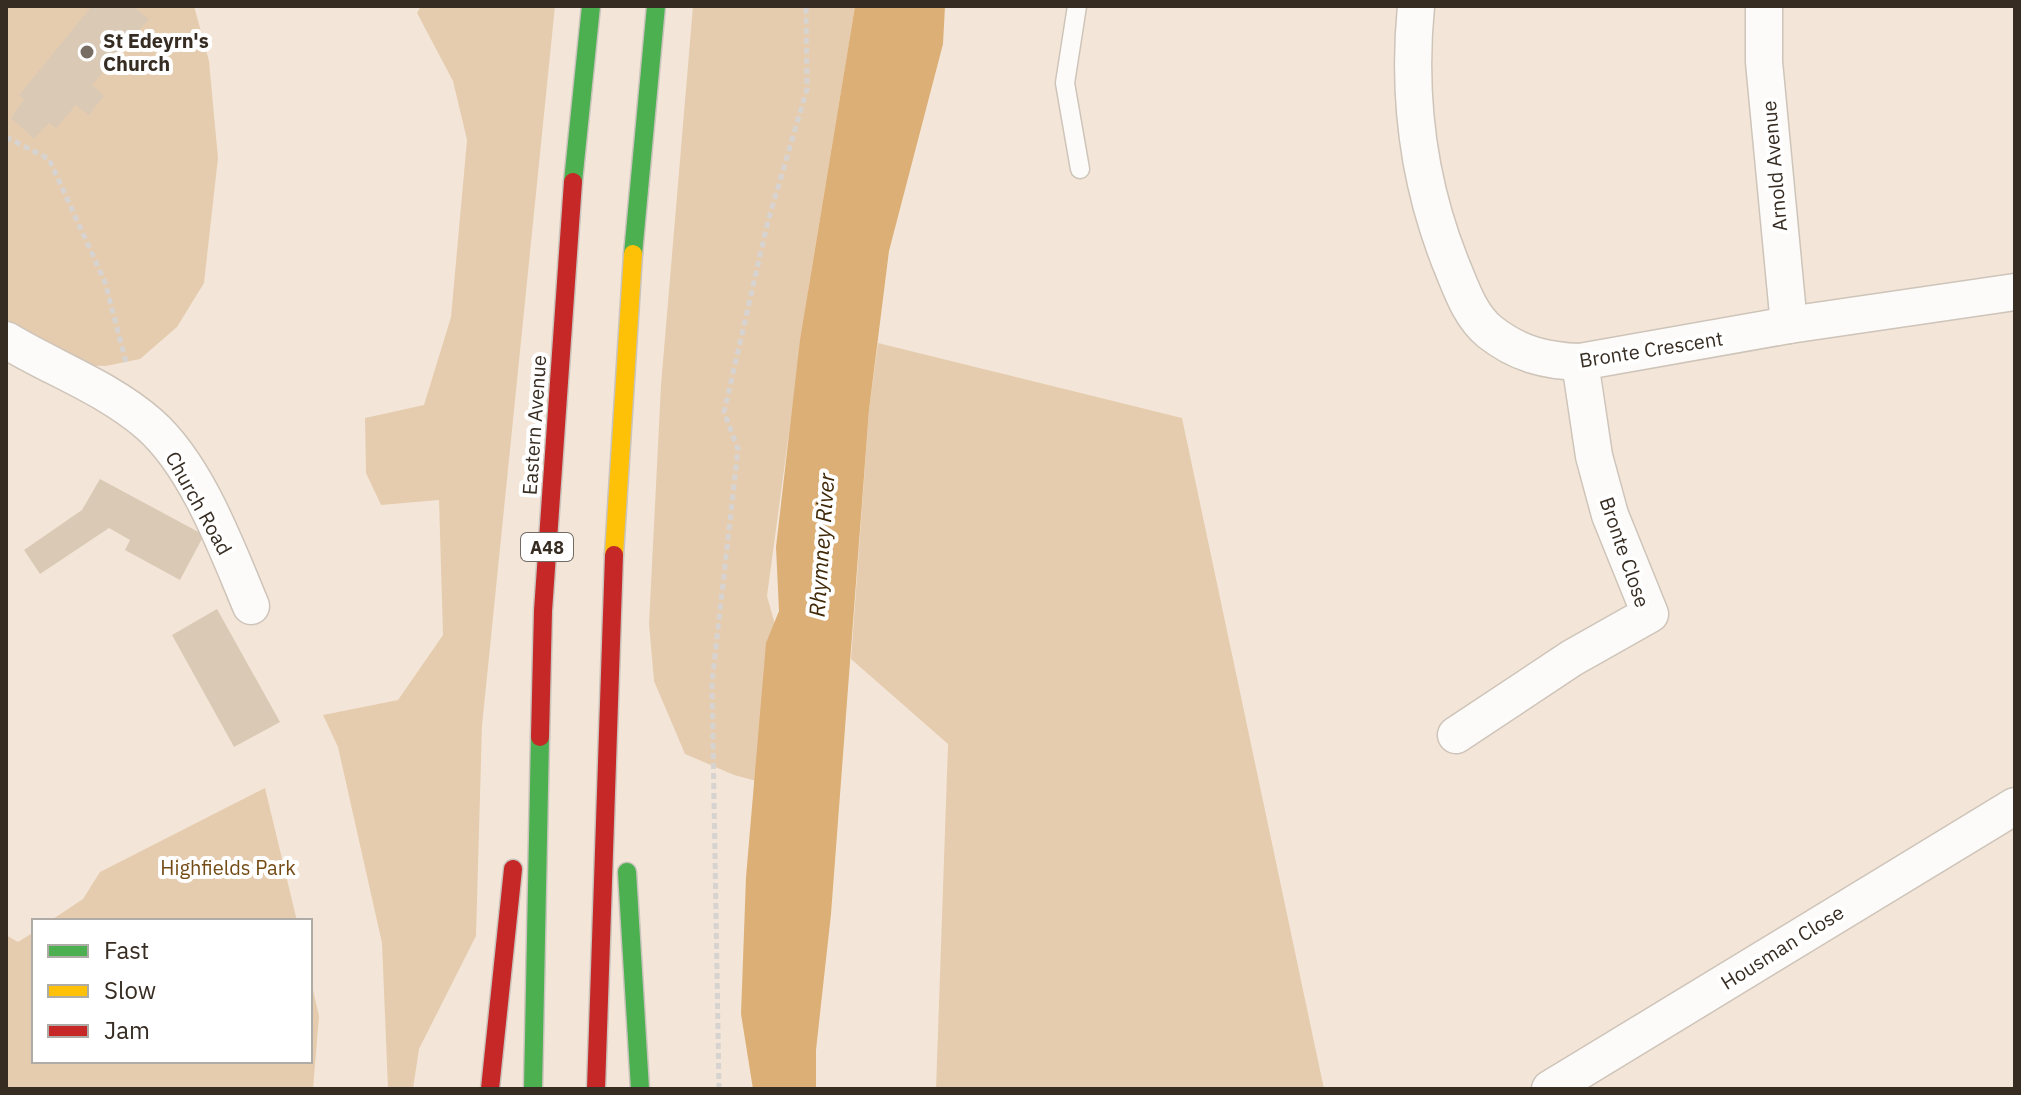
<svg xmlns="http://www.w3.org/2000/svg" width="2021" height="1095" font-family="'IBM Plex Sans',sans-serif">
  <rect width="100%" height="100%" fill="#f3e6d8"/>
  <g fill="#e6ccaf">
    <polygon points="6,6 194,6 209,61 218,158 204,283 177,327 140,359 106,366 68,365 6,324"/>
    <polygon points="421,6 555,6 482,726 476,936 419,1049 413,1089 388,1089 382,943 338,747 323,715 398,700 443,635 439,500 381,505 366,473 365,418 424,405 451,317 467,140 453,81 417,13"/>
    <polygon points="693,6 855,6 809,285 767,596 782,649 771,785 734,775 685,754 654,681 649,624 661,385"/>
    <polygon points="878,343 1182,418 1324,1089 936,1089 948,744 851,659 869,410"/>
    <polygon points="265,788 297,921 50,921 83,899 100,872"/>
    <polygon points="34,932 34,1061 310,1061 310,977 319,1016 313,1089 6,1089 6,935 18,942"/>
  </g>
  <polygon fill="#dcaf77" points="855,6 945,6 943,44 889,251 869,410 831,914 816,1050 816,1089 753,1089 741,1014 746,877 766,643 779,611 776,547 800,340"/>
  <g fill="#dac9b5">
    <polygon points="92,6 133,6 149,19 92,85 104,96 89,115 76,105 56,128 49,123 34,139 11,118 24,100 19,95"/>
    <polygon points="100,479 204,535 180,580 125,550 130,540 109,528 40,574 24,550 82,510"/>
    <polygon points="217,609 280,722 234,747 172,635"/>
  </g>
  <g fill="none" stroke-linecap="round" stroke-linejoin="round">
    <g stroke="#cec4b9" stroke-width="21">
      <polyline id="lane" points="1077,6 1065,83 1080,169"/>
    </g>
    <g stroke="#cec4b9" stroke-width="39">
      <g id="street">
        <path d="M1416,6C1407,98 1418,184 1453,269C1462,291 1471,317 1490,332C1518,354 1546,361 1580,362L1789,325L2015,292"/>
        <polyline points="1764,6 1764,62 1789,325"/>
        <path d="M6,340C52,368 108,388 149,424C197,466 227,549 251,606"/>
        <polyline points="1456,735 1572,658 1650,614 1610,515 1594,456 1580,362"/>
        <polyline points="1550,1089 2015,806"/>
      </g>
    </g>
    <g stroke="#cbc4bc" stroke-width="21">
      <g id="fast">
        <polyline points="573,182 591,6"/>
        <polyline points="633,254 656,6"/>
        <polyline points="627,872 640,1089"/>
        <polyline points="533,1089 540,737"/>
      </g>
    </g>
    <g stroke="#cbc4bc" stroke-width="21">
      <polyline id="slow" points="614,555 633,254"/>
    </g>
    <g stroke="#cbc4bc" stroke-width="21">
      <g id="jam">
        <polyline points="540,737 543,611 573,182"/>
        <polyline points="490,1089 513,869"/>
        <polyline points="596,1089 614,555"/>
      </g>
    </g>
    <g stroke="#d7d3d0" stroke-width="5" stroke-dasharray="6 4" stroke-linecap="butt">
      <polyline points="6,137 49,159 105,282 126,362"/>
      <polyline points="719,1089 712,682 738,449 724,412 768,221 807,89 806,6"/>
    </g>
    <use href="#lane" stroke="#fdfbf9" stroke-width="18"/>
    <use href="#street" stroke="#fdfbf9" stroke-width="36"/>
    <use href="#fast" stroke="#4caf50" stroke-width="18"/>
    <use href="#slow" stroke="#ffc107" stroke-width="18"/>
    <use href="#jam" stroke="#c62828" stroke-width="18"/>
  </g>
  <circle fill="#786d62" stroke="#fff" stroke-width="3" cx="87" cy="52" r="8"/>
  <g text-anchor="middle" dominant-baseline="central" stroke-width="8" stroke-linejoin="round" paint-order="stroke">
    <rect fill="#fff" stroke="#726b64" stroke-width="2" x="521" y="533" width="52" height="28" rx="6"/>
    <g font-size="18" font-weight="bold" fill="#362c22">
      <text x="547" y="547">A48</text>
    </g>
    <g font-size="20" font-weight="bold" fill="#362c22" stroke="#fff" text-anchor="start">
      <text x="103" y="40">St Edeyrn's<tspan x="103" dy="23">Church</tspan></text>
    </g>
    <g font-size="20" fill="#362c22" stroke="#fff">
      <text transform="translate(1774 166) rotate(-95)">Arnold Avenue</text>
      <text transform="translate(1651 349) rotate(-9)">Bronte Crescent</text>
      <text transform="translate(534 425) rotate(-86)">Eastern Avenue</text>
      <text transform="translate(199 503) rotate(61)">Church Road</text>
      <text transform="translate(1625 552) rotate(71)">Bronte Close</text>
      <text transform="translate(1782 947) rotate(-32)">Housman Close</text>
    </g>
    <g font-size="20" fill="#744b15" stroke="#fff">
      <text x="228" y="867">Highfields Park</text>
    </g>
    <g font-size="22" font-style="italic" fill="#402807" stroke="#fff">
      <text transform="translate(821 545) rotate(-86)">Rhymney River</text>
    </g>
  </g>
  <rect width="2021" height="1095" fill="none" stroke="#362c22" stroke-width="16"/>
  <rect x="32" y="919" width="280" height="144" fill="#ffffff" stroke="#afaba7" stroke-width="2"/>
  <rect x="48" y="945" width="40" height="12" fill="#4caf50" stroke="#afaba7" stroke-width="2"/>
  <text x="104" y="959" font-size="24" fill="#362c22">Fast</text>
  <rect x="48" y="985" width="40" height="12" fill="#ffc107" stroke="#afaba7" stroke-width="2"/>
  <text x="104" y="999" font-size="24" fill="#362c22">Slow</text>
  <rect x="48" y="1025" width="40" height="12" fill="#c62828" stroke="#afaba7" stroke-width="2"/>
  <text x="104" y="1039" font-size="24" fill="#362c22">Jam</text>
</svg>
